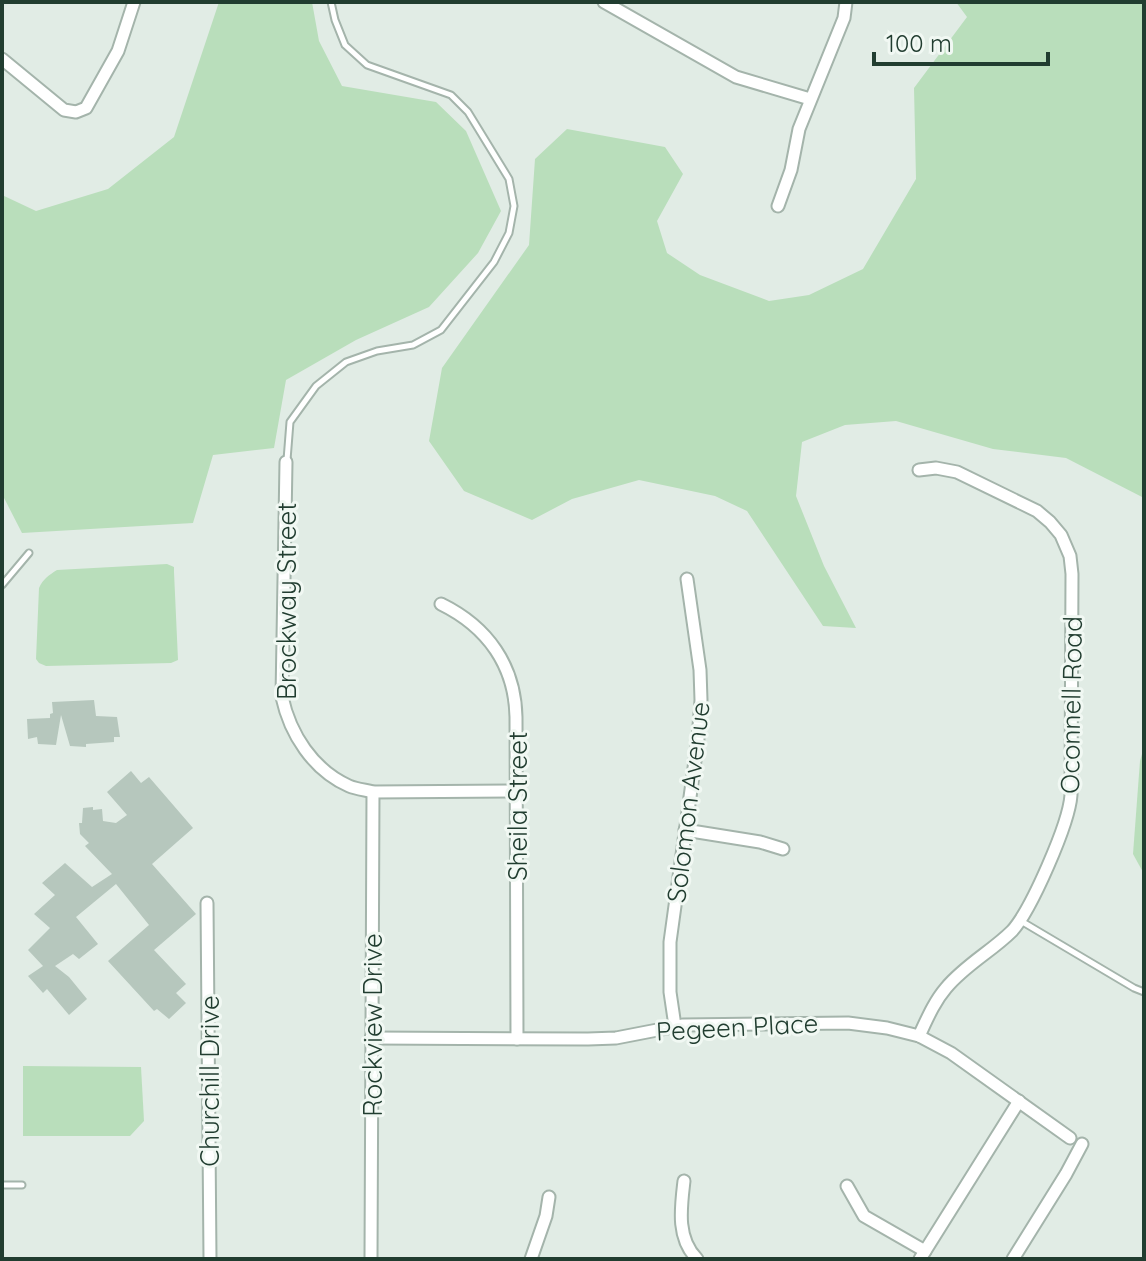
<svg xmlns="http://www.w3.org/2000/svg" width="1146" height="1261" font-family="Quicksand,sans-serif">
  <rect width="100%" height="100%" fill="#e1ece5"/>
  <g fill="#b9debb">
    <polygon points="219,2 312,2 319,41 342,86 436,102 466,131 501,211 478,253 429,307 356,340 286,380 274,448 213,455 193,523 22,533 2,494 2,195 36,211 108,189 174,137"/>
    <polygon points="956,2 1144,2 1144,498 1066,458 993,449 896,421 845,425 802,442 796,496 824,566 856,628 823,626 747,511 715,496 639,480 572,499 532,520 464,491 429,441 442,368 529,245 535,159 567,129 665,147 683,174 657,221 667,253 700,275 769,301 809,295 863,269 916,179 914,88 967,17"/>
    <path d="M167,564L174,567V572L178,660L171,663L46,666L39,663L36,659L39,588C43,579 49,575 57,570Z"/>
    <polygon points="1144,747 1144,874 1133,854 1140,761"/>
    <polygon points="23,1066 141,1067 144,1121 130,1136 23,1136"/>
  </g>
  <g fill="#b6c7bd">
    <polygon points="94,700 96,716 117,717 120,737 114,737 114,742 86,744 86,747 70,746 61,715 56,745 38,744 37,737 28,739 27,719 50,718 50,714 53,713 52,702"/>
    <polygon points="131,771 141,783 149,777 193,828 152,864 196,914 154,950 186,984 176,993 186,1003 169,1019 157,1009 154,1011 108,961 149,925 116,884 76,917 98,944 79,959 73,954 55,966 69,977 87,999 69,1015 47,989 43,993 28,976 43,966 28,950 50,928 34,914 55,895 42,883 65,863 92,887 112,874 85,846 89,843 80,834 79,823 82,823 83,808 93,807 93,810 102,809 103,821 116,823 127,815 107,792"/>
  </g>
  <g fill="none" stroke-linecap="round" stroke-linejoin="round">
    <g stroke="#a4b4ab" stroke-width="9">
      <g id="service">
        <polyline points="287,460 290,422 316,386 346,362 377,351 413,345 441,330 494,262 509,233 514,206 509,179 468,112 451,95 367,65 345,45 335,20 331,2"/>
        <polyline points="2,585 29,553"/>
        <polyline points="1021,921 1134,988 1144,992"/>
        <polyline points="2,1185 22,1185"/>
      </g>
    </g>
    <g stroke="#a4b4ab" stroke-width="15">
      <g id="minor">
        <polyline points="604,2 736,77 810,99"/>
        <polyline points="2,59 64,110 76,112 86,108 118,51 134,2"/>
        <polyline points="778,206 791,170 799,129 844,18 846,2"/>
        <path d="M286,462L282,697C290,734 313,770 349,786C356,789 365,790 373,792L517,791"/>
        <path d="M919,470L936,468L957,472L1037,511L1050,522L1061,535L1070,556L1072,574L1071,795C1069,824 1031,910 1012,931C992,951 965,965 946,988C934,1002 927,1019 919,1036"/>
        <path d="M441,604C488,627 515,666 516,717L517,1039"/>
        <polyline points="685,830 760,842 783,849"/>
        <polyline points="207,903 210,1259"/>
        <polyline points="675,1026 670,992 670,942 698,739 701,700 700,670 687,579"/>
        <polyline points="371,1038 588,1039 616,1038 683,1025 848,1023 887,1028 919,1036 951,1053 1070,1138"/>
        <path d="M684,1181C681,1207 676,1238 697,1259"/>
        <polyline points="847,1186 864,1216 925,1251"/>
        <polyline points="371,1259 373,792"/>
        <polyline points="531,1259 546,1216 549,1197"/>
        <polyline points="920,1259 1019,1101"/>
        <polyline points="1013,1259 1066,1174 1082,1144"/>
      </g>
    </g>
    <use href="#service" stroke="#fff" stroke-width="5"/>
    <use href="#minor" stroke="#fff" stroke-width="11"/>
  </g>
  <g text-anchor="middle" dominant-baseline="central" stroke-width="6" stroke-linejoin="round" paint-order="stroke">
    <g font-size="26" fill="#213d30" stroke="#f1f8f3">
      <text transform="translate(286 601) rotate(-90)">Brockway Street</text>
      <text transform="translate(1071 705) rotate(-89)">Oconnell Road</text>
      <text transform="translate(688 802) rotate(-83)">Solomon Avenue</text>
      <text transform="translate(517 806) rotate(-90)">Sheila Street</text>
      <text transform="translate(372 1025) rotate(-90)">Rockview Drive</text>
      <text transform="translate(737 1027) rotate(-3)">Pegeen Place</text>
      <text transform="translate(209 1081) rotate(-90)">Churchill Drive</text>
    </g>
  </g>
  <rect width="1146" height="1261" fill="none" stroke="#213d30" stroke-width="8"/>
  <path d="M874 52v12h174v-12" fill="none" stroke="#213d30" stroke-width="4"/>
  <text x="886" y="52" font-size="24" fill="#213d30" stroke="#f1f8f3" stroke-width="6" paint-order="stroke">100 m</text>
</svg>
